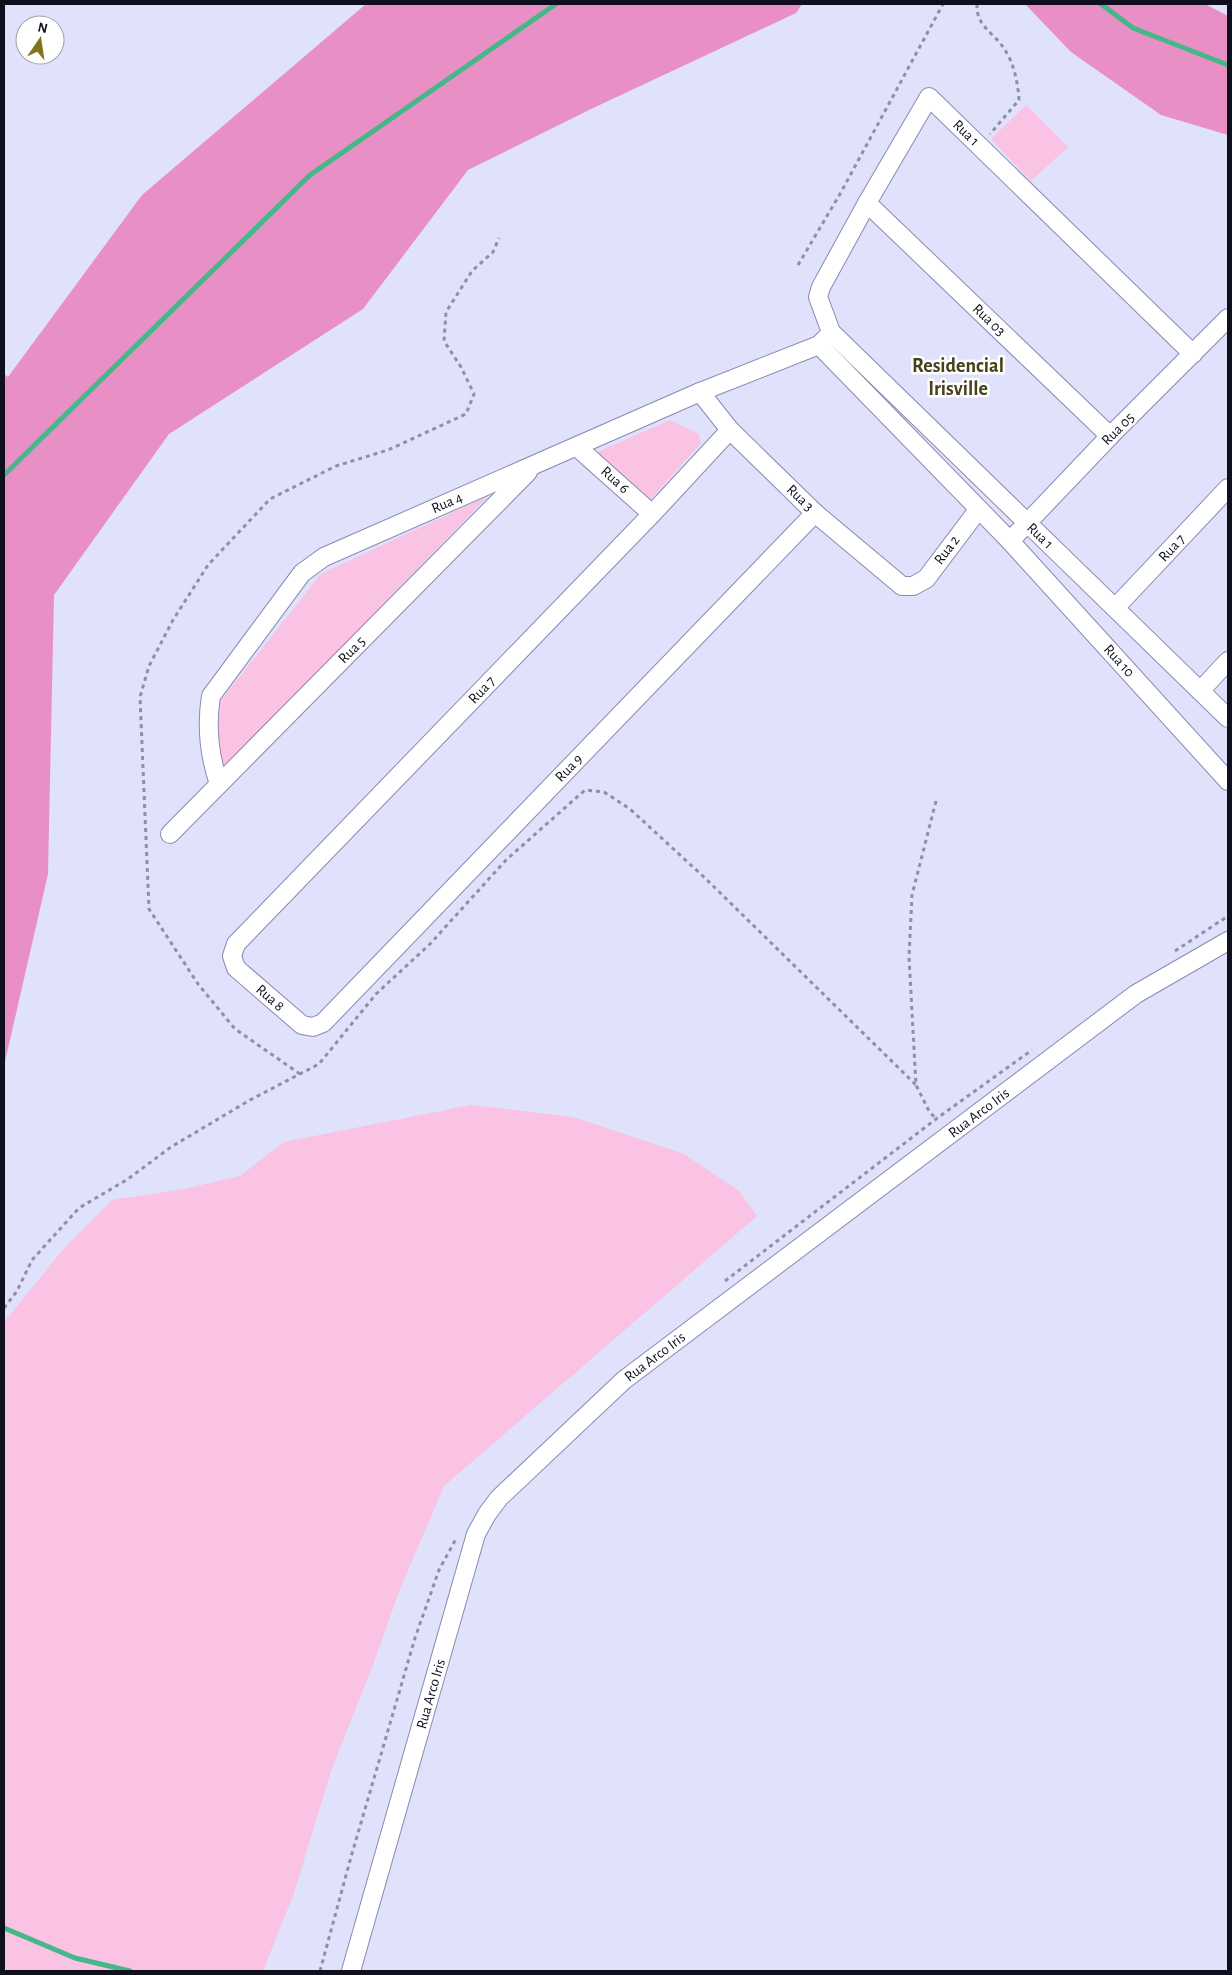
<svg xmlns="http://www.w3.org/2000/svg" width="1232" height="1975" font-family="'Alegreya Sans',sans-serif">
  <rect width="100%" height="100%" fill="#e0e1fb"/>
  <g fill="#fac2e3">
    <polygon points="1026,105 1068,147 1031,181 991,139"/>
    <polygon points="670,420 699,434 701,443 640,511 632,508 582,466 584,458"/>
    <polygon points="488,496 224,769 217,765 218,704 321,574"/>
    <polygon points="471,1105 573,1117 684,1154 739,1191 757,1216 444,1486 400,1589 374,1662 331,1771 294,1893 263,1971 4,1971 4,1322 66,1246 112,1200 184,1189 240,1176 284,1142"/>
  </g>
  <g fill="#e890c6">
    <polygon points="366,4 802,4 796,13 589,110 468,170 363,309 169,434 54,595 48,874 4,1066 4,374 8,377 142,195"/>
    <polygon points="1025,4 1205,4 1228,16 1228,135 1161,115 1071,52"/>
  </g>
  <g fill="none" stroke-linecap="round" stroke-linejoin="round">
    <g stroke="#45b788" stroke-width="5">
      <polyline points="1101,4 1133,28 1228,65"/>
      <polyline points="4,475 310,175 556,4"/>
      <polyline points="4,1928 75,1958 130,1971"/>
    </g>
    <g stroke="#888ab1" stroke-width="20">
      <g id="minor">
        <polyline points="867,203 1110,436"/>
        <polyline points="826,338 819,345 1010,541 1228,781"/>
        <polyline points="1193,354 929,97 867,203 821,287 818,297 831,332 1228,718"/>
        <polyline points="700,392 730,430 815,513 902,586 913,586 926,579 978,510"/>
        <polyline points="730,430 652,514 236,944 232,956 236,968 302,1025 313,1027 323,1023 815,513"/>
        <polyline points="577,447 652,514"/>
        <polyline points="1010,541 1110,436 1228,318"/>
        <polyline points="1115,608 1228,488"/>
        <polyline points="1200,691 1228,661"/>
        <path d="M219,784C209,755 206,727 211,696L302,573L324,557L700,392L819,345"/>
        <polyline points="170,834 528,472"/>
        <polyline points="351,1971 476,1534 487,1514 499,1498 624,1380 1136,994 1228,941"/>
      </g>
    </g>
    <g stroke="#8f8fa5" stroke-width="3" stroke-dasharray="4 4" stroke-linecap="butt">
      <path d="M977,4C976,27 994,32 1005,50C1014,64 1018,83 1019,100L990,134"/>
      <polyline points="798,265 840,194 943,4"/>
      <polyline points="936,801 912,895 909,957 916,1085 929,1111 936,1119"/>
      <polyline points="1175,951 1228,916"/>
      <polyline points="300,1074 235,1029 198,984 149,909 140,697 149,666 173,620 208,565 270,499 336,466 388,450 466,414 474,394 461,367 444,341 446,312 472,271 493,252 499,238"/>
      <polyline points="725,1281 936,1119 1032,1050"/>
      <polyline points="4,1308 17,1291 32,1260 79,1208 128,1179 171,1147 250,1100 319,1064 376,994 430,944 506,860 585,790 604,792 630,809 705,878 916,1085"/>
      <polyline points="320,1971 351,1857 415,1638 439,1570 456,1539"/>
    </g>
    <use href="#minor" stroke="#fff" stroke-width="18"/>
  </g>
  <g text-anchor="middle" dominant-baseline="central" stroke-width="5" stroke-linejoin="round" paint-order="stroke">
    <g font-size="15" fill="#0f0f1d" stroke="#fff">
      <text transform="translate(966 133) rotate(44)">Rua 1</text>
      <text transform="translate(989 320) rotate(44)">Rua 03</text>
      <text transform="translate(1118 429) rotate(-45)">Rua 05</text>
      <text transform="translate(615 480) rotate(42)">Rua 6</text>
      <text transform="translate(800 498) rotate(44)">Rua 3</text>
      <text transform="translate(447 503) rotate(-23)">Rua 4</text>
      <text transform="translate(1040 536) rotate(44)">Rua 1</text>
      <text transform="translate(1172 548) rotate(-47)">Rua 7</text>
      <text transform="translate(947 550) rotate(-53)">Rua 2</text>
      <text transform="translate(352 650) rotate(-45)">Rua 5</text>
      <text transform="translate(1119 661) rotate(48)">Rua 10</text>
      <text transform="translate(482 690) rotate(-46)">Rua 7</text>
      <text transform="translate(569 768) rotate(-46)">Rua 9</text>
      <text transform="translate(270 998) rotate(41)">Rua 8</text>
      <text transform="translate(979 1113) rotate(-37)">Rua Arco Iris</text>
      <text transform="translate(655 1357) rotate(-37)">Rua Arco Iris</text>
      <text transform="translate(431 1694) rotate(-74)">Rua Arco Iris</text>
    </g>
    <g font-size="20" font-weight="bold" fill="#464118" stroke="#fff">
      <text x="958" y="366">Residencial<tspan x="958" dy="23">Irisville</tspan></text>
    </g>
  </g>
  <rect width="1232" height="1975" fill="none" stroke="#0f0f1d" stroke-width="10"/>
  <g transform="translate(40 40) rotate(13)"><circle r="24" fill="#ffffff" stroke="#9f9fa5"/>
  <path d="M0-4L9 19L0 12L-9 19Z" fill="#807619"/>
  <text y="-8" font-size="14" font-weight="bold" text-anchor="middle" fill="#0f0f1d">N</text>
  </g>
</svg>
